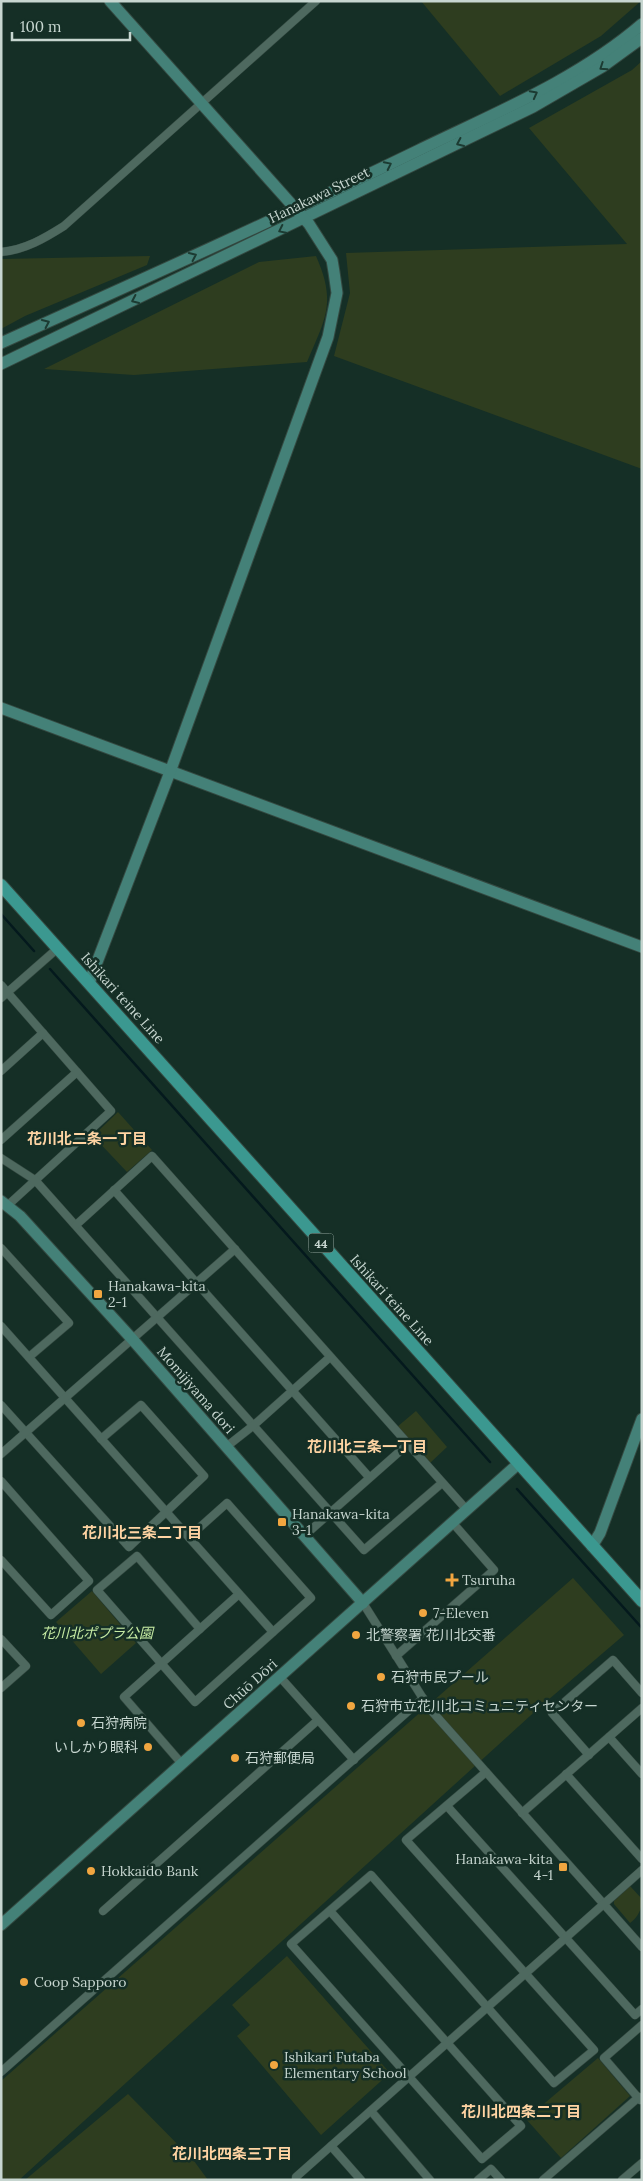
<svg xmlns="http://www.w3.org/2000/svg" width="643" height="2181" font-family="Lora,'Noto Sans JP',serif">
  <rect width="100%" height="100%" fill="#152f26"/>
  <g fill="#2e3d1f">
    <polygon points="421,1 641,1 601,36 500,96"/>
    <polygon points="642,61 642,469 334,356 350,293 346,253 627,244 529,128 632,70"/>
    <polygon points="150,256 147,265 25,316 1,329 1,259"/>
    <path d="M316,256C337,303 325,319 307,362L134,375L44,369L259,262Z"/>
    <polygon points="118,1112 152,1150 127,1172 93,1136"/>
    <polygon points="416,1411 447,1447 430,1463 397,1427"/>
    <polygon points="573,1578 624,1635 541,1706 19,2180 1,2180 1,2081"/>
    <polygon points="92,1591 136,1643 101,1674 56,1622"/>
    <path d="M630,1886L642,1899C642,1909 638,1917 630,1923L614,1904V1901Z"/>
    <polygon points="287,1956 390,2073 321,2135 237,2036 250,2025 232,2005"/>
    <polygon points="598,2058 630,2096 561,2158 526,2119"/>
    <polygon points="128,2094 194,2161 208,2180 25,2180"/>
  </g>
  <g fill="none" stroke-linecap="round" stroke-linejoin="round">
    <g stroke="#04191d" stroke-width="2.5">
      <polyline points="1,914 34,951"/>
      <polyline points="50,969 490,1462"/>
      <polyline points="517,1489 642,1628"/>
    </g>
    <g stroke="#344941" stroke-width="9">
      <g id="street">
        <path d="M1,252C25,250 45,238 64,226L316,1"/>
        <polyline points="1,985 111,1111 7,1206"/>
        <polyline points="1,998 58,948"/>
        <polyline points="1,1071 43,1033"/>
        <polyline points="1,1140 77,1072"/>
        <polyline points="1,1158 35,1180 364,1550 442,1483"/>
        <polyline points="114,1190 369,1477"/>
        <polyline points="76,1225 152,1156 466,1509"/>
        <polyline points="1,1248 69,1323 29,1357"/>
        <polyline points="1,1326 273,1632"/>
        <polyline points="1,1405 129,1547 204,1476 141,1405 101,1439"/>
        <polyline points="226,1447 254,1425 330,1357"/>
        <polyline points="1,1454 235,1249"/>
        <polyline points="1,1481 89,1581 51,1615 1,1560"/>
        <polyline points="304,1536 408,1444"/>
        <polyline points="189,1537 227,1503 311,1598 195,1702 97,1590 137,1556 200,1629"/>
        <polyline points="363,1603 429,1708 642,1947"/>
        <polyline points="1,1639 26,1666 1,1688"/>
        <polyline points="396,1656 494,1570 452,1522"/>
        <polyline points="280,1677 354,1760"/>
        <polyline points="609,1737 642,1774"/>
        <polyline points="589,1755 552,1713 613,1660 642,1693"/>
        <polyline points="182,1764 124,1697 239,1594"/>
        <polyline points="566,1774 642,1859"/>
        <polyline points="447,1806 635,2015 642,2009"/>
        <polyline points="522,1813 642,1708"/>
        <polyline points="103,1911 318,1720"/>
        <polyline points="330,1911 521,2126 482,2159 291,1944 371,1875 554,2083 594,2050 406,1840 486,1772"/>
        <polyline points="1,2072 423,1698"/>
        <polyline points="640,2100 604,2058 642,2025"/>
        <polyline points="371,2111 430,2180"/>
        <polyline points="331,2146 361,2180"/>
        <polyline points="296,2180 296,2177 642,1870"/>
        <polyline points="478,2180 491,2169 501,2180"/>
        <polyline points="543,2180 639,2097"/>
        <polyline points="622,2180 642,2163"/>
      </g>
    </g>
    <g stroke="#344941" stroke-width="13">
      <g id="secondary">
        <path d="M1,343C141,280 281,217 419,150C495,113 577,80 642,24"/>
        <polyline points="1,364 533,107 602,67 642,38"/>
        <polyline points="1,708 642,947"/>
        <polyline points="89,983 170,772 328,337 337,293 334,272 332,260 309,224 110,1"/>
        <polyline points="1,1201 20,1216 133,1340 363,1603"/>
        <polyline points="592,1546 600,1533 642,1419"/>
        <polyline points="1,1925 518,1464"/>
      </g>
    </g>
    <g stroke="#344941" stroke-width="14">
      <polyline id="primary" points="1,885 642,1601"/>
    </g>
    <use href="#street" stroke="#4e695f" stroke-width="8"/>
    <use href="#secondary" stroke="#448178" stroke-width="11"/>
    <use href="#primary" stroke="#3b9890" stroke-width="12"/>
  </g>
  <defs><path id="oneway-chevron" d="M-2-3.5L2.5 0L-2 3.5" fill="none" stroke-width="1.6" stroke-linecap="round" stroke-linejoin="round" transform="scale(1.25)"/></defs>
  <g stroke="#1c3b32">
    <use href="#oneway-chevron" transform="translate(603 67) rotate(146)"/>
    <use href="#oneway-chevron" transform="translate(534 94) rotate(-28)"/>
    <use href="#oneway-chevron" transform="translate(460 143) rotate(155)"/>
    <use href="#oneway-chevron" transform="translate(388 165) rotate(-26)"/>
    <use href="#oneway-chevron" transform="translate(282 230) rotate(154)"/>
    <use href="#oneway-chevron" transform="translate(193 256) rotate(-25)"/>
    <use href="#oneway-chevron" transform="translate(135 300) rotate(155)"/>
    <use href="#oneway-chevron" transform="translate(46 323) rotate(-25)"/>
  </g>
  <g fill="#f1a640" stroke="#152f26" stroke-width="2">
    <rect x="93" y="1289" width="10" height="10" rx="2.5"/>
    <rect x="277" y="1517" width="10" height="10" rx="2.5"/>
    <path d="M449.5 1572.5h5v5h5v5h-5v5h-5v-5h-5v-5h5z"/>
    <circle cx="423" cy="1613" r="5"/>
    <circle cx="356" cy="1635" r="5"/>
    <circle cx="381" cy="1677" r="5"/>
    <circle cx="351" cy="1706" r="5"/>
    <circle cx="81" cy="1723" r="5"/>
    <circle cx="148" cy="1747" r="5"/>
    <circle cx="235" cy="1758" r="5"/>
    <rect x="558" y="1862" width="10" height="10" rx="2.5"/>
    <circle cx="91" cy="1871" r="5"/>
    <circle cx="24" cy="1982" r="5"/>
    <circle cx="274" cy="2065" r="5"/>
  </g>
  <g text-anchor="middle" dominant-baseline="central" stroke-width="5" stroke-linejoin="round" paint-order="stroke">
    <rect fill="#152f26" stroke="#92a49d" stroke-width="1" x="308.5" y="1233.5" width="25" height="19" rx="4"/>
    <g font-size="12" font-weight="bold" fill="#c7d6d0">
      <text x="321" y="1243">44</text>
    </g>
    <g font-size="14" fill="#c7d6d0" stroke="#152f26">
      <text transform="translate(319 195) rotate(-26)">Hanakawa Street</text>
      <text transform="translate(123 998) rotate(48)">Ishikari teine Line</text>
      <text transform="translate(392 1300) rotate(48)">Ishikari teine Line</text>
      <text transform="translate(196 1390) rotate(49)">Momijiyama dori</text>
      <text transform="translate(250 1684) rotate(-42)">Chūō Dōri</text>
    </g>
    <g font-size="14" fill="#c7d6d0" stroke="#152f26" text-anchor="start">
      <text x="108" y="1286">Hanakawa-kita<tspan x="108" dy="16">2-1</tspan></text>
      <text x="292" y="1514">Hanakawa-kita<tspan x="292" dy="16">3-1</tspan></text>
      <text x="462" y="1580">Tsuruha</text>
      <text x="433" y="1613">7-Eleven</text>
      <text x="366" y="1635">北警察署 花川北交番</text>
      <text x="391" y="1677">石狩市民プール</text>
      <text x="361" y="1706">石狩市立花川北コミュニティセンター</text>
      <text x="91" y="1723">石狩病院</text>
      <text x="138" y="1747" text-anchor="end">いしかり眼科</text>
      <text x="245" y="1758">石狩郵便局</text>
      <text x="553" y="1859" text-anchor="end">Hanakawa-kita<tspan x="553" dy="16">4-1</tspan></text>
      <text x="101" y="1871">Hokkaido Bank</text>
      <text x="34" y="1982">Coop Sapporo</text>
      <text x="284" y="2057">Ishikari Futaba<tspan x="284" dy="16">Elementary School</tspan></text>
    </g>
    <g font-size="14" font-style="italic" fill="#c7eca4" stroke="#152f26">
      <text x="97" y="1633">花川北ポプラ公園</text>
    </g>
    <g font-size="15" font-weight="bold" fill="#ffd4a3" stroke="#152f26">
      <text x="87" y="1138">花川北二条一丁目</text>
      <text x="367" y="1446">花川北三条一丁目</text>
      <text x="142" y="1532">花川北三条二丁目</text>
      <text x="521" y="2111">花川北四条二丁目</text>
      <text x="232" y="2153">花川北四条三丁目</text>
    </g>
  </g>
  <rect width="643" height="2181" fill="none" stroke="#c7d6d0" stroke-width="5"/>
  <path d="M12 32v8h118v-8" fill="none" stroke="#c7d6d0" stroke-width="2.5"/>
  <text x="20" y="32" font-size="15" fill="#c7d6d0" stroke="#152f26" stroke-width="4" paint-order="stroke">100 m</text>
</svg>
